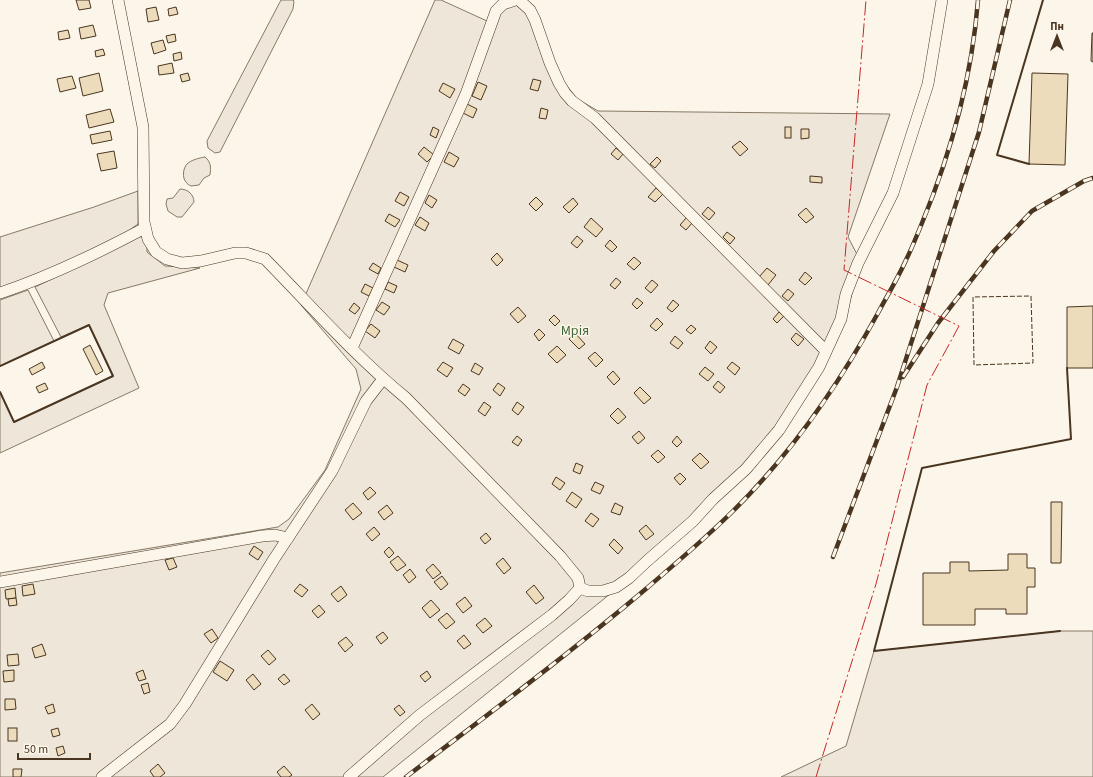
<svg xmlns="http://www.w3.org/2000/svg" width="1093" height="777" font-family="'Source Sans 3',sans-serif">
  <rect width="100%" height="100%" fill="#fbf6e9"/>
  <g fill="#ede6d9" stroke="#887966">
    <polygon points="281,0 293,0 294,1 293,9 220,152 215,153 208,148 207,141"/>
    <polygon points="435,0 441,0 487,21 492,8 525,0 564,82 576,98 598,111 890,114 848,237 862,264 853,289 845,321 782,433 615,590 383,777 0,777 0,573 278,527 289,519 325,470 361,389 356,369 301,305"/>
    <path d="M205,157C211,162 211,167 210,175L204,178L199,185L191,186C189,185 187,184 186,182C182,178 183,168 187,164C191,160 199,158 205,157Z"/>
    <path d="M180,189C188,189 194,195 194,202L182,217H177L168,211L166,204L167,199L173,198Z"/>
    <path d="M138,191V224C97,255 47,271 0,289V237L94,207Z"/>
    <polygon points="138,236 142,237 147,246 147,252 165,266 200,268 108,293 104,305 139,388 0,453 0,392 14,422 113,376 89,325 61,337 35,287 75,268"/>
    <polygon points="28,290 54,341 0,366 0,300"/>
    <polygon points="1060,631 1093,631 1093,777 781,777 846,746 874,651"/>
  </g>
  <g fill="#ecdcbc" stroke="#4a3520">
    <polygon points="76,0 89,0 91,8 79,10"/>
    <polygon points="156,7 159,20 148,22 146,9"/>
    <polygon points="176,7 178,14 169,16 168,9"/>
    <polygon points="93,25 96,36 81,39 79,28"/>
    <polygon points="68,30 70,38 59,40 58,32"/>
    <polygon points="1092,33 1093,33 1093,62 1091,61"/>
    <polygon points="175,34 176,41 168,43 166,36"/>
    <polygon points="163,40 166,50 154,54 151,43"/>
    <polygon points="103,49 105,55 96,57 95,51"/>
    <polygon points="181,52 182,59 174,61 173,54"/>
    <polygon points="172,63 174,73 159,75 158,66"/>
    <polygon points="99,73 103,91 83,96 79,78"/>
    <polygon points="188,73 190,80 182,82 180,75"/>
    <polygon points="1032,73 1068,74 1065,165 1029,164"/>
    <polygon points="72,76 76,88 60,92 57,79"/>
    <polygon points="533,79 541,81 538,91 530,89"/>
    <polygon points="478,82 487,86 481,100 472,96"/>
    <polygon points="443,83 455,89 450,98 439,91"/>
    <polygon points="467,104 477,109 473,118 463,113"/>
    <polygon points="541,108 548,110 546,119 539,118"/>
    <polygon points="110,109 114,122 89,128 86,115"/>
    <polygon points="433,127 439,130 436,138 430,135"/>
    <rect x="785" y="127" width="6" height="11"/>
    <polygon points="801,129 809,129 809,138 801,139"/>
    <polygon points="110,131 112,140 92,144 90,135"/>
    <polygon points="740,141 748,149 740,156 732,147"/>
    <polygon points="424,147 434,155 427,162 418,154"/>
    <polygon points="616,148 623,154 618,160 611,154"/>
    <polygon points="114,151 117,168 101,171 97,154"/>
    <polygon points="449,152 459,158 454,167 444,162"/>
    <polygon points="657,157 661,161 655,168 650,164"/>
    <polygon points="810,176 822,177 822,183 810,182"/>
    <polygon points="656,188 663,194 655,202 648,197"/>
    <polygon points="400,192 409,197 404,206 395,201"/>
    <polygon points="429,195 437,200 432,208 425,203"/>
    <polygon points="536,197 543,204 536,211 529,204"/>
    <polygon points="573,198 578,204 569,213 563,207"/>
    <polygon points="708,207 715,213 709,220 702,214"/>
    <polygon points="806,208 814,217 806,223 798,215"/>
    <polygon points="389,214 400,220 395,227 385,221"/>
    <polygon points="420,217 429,223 425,231 415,225"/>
    <polygon points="687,217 693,222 686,230 680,225"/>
    <polygon points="591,218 603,229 596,237 584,227"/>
    <polygon points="727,232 735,238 730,244 723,237"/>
    <polygon points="577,236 583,241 577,248 571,243"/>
    <polygon points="610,240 617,247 612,252 605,246"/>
    <polygon points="497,253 503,260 497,266 491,259"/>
    <polygon points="634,257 641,263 634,270 627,264"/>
    <polygon points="397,260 408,265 405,272 394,267"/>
    <polygon points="373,263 381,268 378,274 369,269"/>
    <polygon points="767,268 776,275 768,285 759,277"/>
    <polygon points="805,272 812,278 805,285 799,280"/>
    <polygon points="616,278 621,282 615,289 610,285"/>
    <polygon points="652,280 658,285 651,293 645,288"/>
    <polygon points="388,282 397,286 394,293 385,289"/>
    <polygon points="365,284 373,288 369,296 361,292"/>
    <polygon points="788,289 794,294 788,301 782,296"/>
    <polygon points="637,298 643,303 637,309 632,304"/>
    <polygon points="673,300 679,305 672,312 667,308"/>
    <polygon points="382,302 390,307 384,315 376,310"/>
    <polygon points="354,303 360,308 355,314 349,310"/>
    <polygon points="1093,306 1093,368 1067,368 1067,307"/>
    <polygon points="518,307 526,316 518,323 510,314"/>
    <polygon points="779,312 784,316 777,323 773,319"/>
    <polygon points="554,315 560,321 555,326 549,320"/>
    <polygon points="657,318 663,324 656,331 650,326"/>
    <polygon points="371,324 380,331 375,338 365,331"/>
    <polygon points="691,325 696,329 691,334 686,330"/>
    <polygon points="539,329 545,335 539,341 534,334"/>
    <polygon points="575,333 585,344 579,349 569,339"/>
    <polygon points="796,333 804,339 798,346 791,339"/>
    <polygon points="675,336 683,343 678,349 670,343"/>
    <polygon points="453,339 464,345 459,354 448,348"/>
    <polygon points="710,341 717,347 711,354 705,348"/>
    <polygon points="90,345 103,371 96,375 83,349"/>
    <polygon points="557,346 566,355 557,363 548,354"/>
    <polygon points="595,352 603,360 596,367 588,358"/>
    <polygon points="42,362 45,368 32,375 29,369"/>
    <polygon points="443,362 453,368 447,377 437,370"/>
    <polygon points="732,362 740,368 735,375 727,368"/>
    <polygon points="475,363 483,368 479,375 471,371"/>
    <polygon points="705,367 714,374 708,381 699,374"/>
    <polygon points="613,371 620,379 614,385 607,377"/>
    <polygon points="718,381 725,387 720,393 713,387"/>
    <polygon points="45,383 48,389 39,393 36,387"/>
    <polygon points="498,383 505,388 500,396 493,390"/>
    <polygon points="463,384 470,389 465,396 458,391"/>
    <polygon points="640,387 651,398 644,404 634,393"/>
    <polygon points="484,402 491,407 485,416 478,411"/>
    <polygon points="517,402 524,407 518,415 512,410"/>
    <polygon points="618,408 626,417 618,424 610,416"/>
    <polygon points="639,431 645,438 638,444 632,437"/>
    <polygon points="517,436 522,440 518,446 512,442"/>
    <polygon points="677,436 682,442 677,447 672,442"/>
    <polygon points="658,450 665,457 658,463 651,456"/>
    <polygon points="700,453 709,462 701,469 692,460"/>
    <polygon points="576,463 583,466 580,474 573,471"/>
    <polygon points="680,473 686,479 680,485 674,478"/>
    <polygon points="556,477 565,483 560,490 552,484"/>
    <polygon points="595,482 604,486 600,494 591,490"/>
    <polygon points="370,487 376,493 368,500 363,493"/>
    <polygon points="572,492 582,499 576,508 566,501"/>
    <polygon points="1051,502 1062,502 1061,563 1051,563"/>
    <polygon points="353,503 362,513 353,520 345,510"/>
    <polygon points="615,503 623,507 620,515 611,512"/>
    <polygon points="387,505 393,513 384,520 378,512"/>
    <polygon points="591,513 599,519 593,527 585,521"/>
    <polygon points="646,525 654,534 646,540 639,531"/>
    <polygon points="374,527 380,534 372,541 366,534"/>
    <polygon points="486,533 491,539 485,544 480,538"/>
    <polygon points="614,539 623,548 618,554 609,545"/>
    <polygon points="254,546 263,552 258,560 249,554"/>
    <polygon points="389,547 394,553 389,558 384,552"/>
    <polygon points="1008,554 1027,554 1027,568 1035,568 1035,587 1027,587 1027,614 1006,614 1006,609 975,609 975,625 923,625 923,573 950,573 950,562 969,562 969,571 1008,570"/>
    <polygon points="398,556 406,565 397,571 390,562"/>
    <polygon points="173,558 177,567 169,570 165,560"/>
    <polygon points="503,558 511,568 504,574 496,564"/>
    <polygon points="433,564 441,573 433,579 426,570"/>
    <polygon points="410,569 416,577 409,583 403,575"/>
    <polygon points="442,576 448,584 441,590 434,582"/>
    <polygon points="33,584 35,594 23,596 22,586"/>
    <polygon points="300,584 308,590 302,597 294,591"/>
    <polygon points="534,585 544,598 536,604 526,592"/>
    <polygon points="341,586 347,595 338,602 331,594"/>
    <polygon points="15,588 16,598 6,599 5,590"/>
    <polygon points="465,597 472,606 463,613 456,604"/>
    <polygon points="16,598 17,605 9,606 8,599"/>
    <polygon points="431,600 440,610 430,618 422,608"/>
    <polygon points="319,605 325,612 318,618 312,611"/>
    <polygon points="447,613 455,622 446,629 438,620"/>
    <polygon points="485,618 492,626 483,633 476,625"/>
    <polygon points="212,629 218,638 211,643 204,634"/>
    <polygon points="383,632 388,638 381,644 376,637"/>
    <polygon points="464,635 471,644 464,649 457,641"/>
    <polygon points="346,637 353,645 345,652 338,643"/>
    <polygon points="42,644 46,655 35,658 32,648"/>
    <polygon points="268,650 276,659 269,665 261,656"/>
    <polygon points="18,654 19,665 8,666 7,655"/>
    <polygon points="220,661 234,670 227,681 213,672"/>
    <polygon points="14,670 14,681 4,682 3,671"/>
    <polygon points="143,670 146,679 139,681 136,673"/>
    <polygon points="427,671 431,677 425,682 420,676"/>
    <polygon points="253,674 261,684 254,690 246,680"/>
    <polygon points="284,674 290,681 284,685 278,679"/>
    <polygon points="148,683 150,692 144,694 141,685"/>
    <polygon points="5,699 15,699 16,709 5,710"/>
    <polygon points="53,704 55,712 48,714 45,707"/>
    <polygon points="312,704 320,714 313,720 305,710"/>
    <polygon points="399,705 405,712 400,716 394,709"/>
    <rect x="8" y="728" width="9" height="13"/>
    <polygon points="58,728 60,735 53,737 51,730"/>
    <polygon points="63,746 65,753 58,756 56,748"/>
    <polygon points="158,764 165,773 160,777 154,777 150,771"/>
    <polygon points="284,766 292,775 289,777 281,777 277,772"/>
    <polygon points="13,769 22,769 21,777 13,777"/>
  </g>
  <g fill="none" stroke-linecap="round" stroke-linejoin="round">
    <g stroke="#4a3520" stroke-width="12">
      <g id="minor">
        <path d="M118,0L143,127L144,222L148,239L156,252L167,259L182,263L201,261L235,253H246L265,259C311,306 355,356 406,398L560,556L578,578L580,588L569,600L552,615L420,715L349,777"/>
        <polyline points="519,0 530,10 535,20 550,63 559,83 565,93 572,101 595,118 826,351"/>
        <path d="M0,293C51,276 98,253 145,228"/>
        <polyline points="352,348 466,94 496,11 503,4 515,0"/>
        <polyline points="0,582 262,536 275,535 288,538"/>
        <polyline points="580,588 588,591 603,591 616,587 629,578 647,561 693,521 713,499 746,469 779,430 819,367 841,319 846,294 858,263 893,193 928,84 942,0"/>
        <polyline points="102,777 170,724 185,704 274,559 332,471 366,401 383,379"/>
      </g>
    </g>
    <use href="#minor" stroke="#fbf6e9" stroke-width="11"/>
    <g stroke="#4a3520" stroke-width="4.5">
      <g id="rail">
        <polyline points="903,377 938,323 994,251 1032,211 1084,181 1093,178"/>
        <polyline points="833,557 897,387 979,132 1010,0"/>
        <path d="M406,777C487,715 569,654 647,588C676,563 706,538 733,511C792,453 838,386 878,313C887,296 898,278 906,260C912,248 917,235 922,223C951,153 972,76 978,0"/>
      </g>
    </g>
    <use href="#rail" stroke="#fbf6e9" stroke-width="3" stroke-dasharray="9" stroke-linecap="butt"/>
    <polygon stroke="#4a3520" stroke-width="1" stroke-dasharray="5 2" stroke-linecap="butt" points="1031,296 1033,363 974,365 973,297"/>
    <g stroke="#4a3520" stroke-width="2">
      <polyline points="1029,164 997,155 1043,0"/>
      <polyline points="0,366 89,325 113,376 14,422 0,392"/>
      <polyline points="1060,631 874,651 922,468 1071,439 1067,368"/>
    </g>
    <polyline stroke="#c62828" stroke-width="1" stroke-dasharray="14 3 2 3" stroke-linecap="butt" points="816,777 876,584 927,385 959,326 844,270 866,0"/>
  </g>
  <g text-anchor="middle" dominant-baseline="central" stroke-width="3" stroke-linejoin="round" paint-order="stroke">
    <g font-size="14" fill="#436837" stroke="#fbf6e9">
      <text x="575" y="331">Мрія</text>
    </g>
  </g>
  <g transform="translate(1057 36)" stroke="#fbf6e9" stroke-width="3" paint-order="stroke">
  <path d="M0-3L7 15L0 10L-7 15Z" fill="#4a3520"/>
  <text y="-6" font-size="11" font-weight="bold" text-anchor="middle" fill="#4a3520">Пн</text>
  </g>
  <path d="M18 753v6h72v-6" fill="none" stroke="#4a3520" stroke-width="2"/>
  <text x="24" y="753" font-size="12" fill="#4a3520" stroke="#fbf6e9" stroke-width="3" paint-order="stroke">50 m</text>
</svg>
